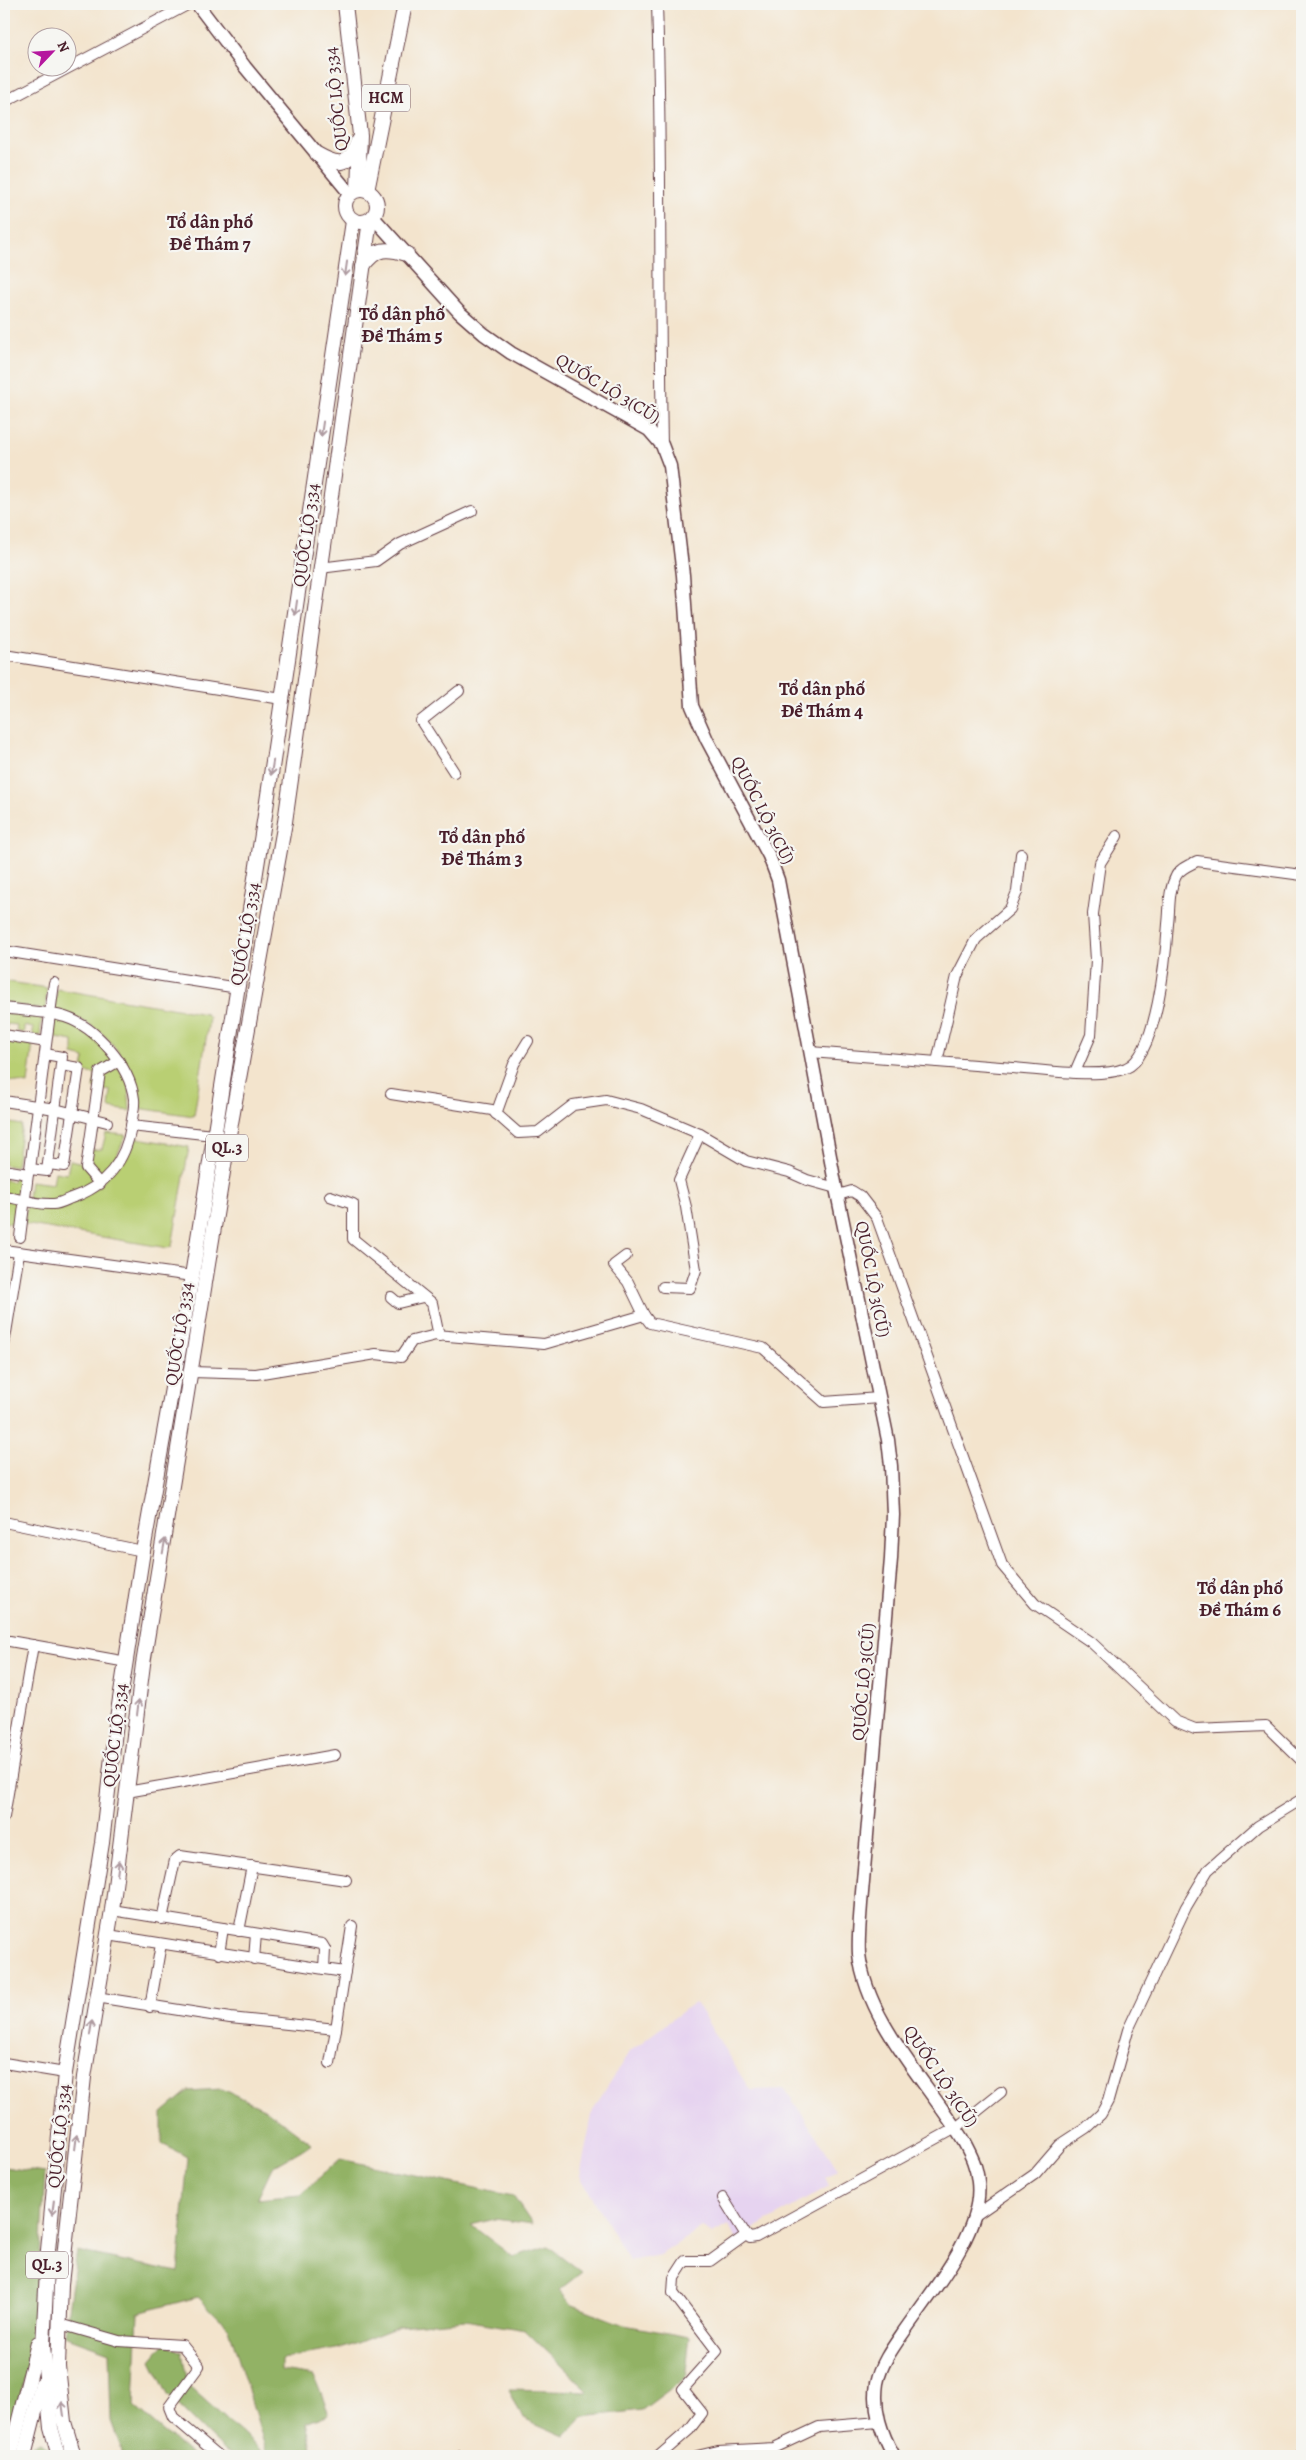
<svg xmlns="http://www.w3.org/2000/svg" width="1306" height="2460" font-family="Alegreya,serif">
  <rect width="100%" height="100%" fill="#f6f6f2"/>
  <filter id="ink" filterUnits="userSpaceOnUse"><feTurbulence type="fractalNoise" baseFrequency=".02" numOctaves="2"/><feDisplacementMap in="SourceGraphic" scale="10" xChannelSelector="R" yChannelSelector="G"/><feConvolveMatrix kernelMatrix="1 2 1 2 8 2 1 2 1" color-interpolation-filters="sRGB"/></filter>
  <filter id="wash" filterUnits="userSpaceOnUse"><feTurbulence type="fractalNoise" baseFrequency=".0096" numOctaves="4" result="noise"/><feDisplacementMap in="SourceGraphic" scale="20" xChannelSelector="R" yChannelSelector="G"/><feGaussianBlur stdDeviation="1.12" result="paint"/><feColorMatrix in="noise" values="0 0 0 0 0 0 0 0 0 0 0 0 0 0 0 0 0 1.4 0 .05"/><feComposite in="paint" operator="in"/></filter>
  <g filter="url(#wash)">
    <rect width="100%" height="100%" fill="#f3e4cd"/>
    <polygon fill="#e6d3f0" points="695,2002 750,2090 785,2089 838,2169 825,2177 829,2186 736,2239 729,2225 712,2234 702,2227 660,2255 629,2261 580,2176 593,2110 629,2052"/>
    <g fill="#b9cf73" stroke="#82774f">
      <polygon points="4,981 47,988 45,1010 4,1003"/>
      <path d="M57,989L206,1014L209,1017L208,1026L194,1116L137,1108C130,1056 107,1023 54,1011Z"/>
      <polygon points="4,1010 42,1016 40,1036 33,1035 33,1028 24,1026 24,1033 16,1031 17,1025 7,1024 6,1030 4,1029"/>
      <polygon points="53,1017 93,1035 108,1050 128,1082 130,1111 109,1108 111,1091 93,1088 96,1074 82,1072 85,1058 73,1055 73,1041 52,1037"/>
      <polygon points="4,1037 33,1042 28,1084 4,1080"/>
      <polygon points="4,1122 22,1125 16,1167 4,1165"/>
      <polygon points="106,1133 126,1135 114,1162 96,1184 53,1202 28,1199 30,1181 53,1184 55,1172 67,1174 70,1160 83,1163 91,1150 102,1149"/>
      <polygon points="132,1137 189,1147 172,1246 168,1248 24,1224 27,1204 45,1206 100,1186"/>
      <polygon points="4,1173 6,1174 5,1180 13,1182 15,1175 23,1176 19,1196 4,1193"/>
      <polygon points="4,1199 19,1202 16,1224 4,1222"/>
    </g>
    <g fill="#92b265" stroke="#6e6848">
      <polygon points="222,2089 264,2108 312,2144 272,2167 257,2199 300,2195 340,2159 513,2196 532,2224 495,2219 471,2225 513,2257 548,2246 582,2272 559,2290 572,2305 624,2325 690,2337 685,2378 642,2410 583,2417 564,2437 523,2419 509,2389 588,2391 525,2330 465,2320 400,2326 347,2347 281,2359 281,2371 314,2376 329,2414 306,2423 314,2456 268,2456 229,2328 198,2297 138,2313 134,2406 192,2456 124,2456 111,2421 109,2352 64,2336 77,2251 178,2272 188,2157 162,2144 162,2113 188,2091"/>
      <polygon points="4,2167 45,2173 35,2339 4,2456"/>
      <polygon points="165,2343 182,2352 188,2385 267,2456 234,2456 225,2451 168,2395 151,2360"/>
      <polygon points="41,2442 49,2448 51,2456 26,2456 33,2445"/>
    </g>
  </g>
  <g filter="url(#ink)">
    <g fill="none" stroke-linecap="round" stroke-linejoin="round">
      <g stroke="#633d43" stroke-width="12">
        <g id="minor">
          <path d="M657,4C662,151 659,298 662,445"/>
          <polyline points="4,102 189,4"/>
          <polyline points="320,568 376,561 400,544 472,511"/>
          <polyline points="4,655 282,699"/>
          <polyline points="454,772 421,721 459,691"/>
          <polyline points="4,951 238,988"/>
          <path d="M4,1008C23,1011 46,1011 65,1017C96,1027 130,1066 134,1099C135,1107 132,1117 131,1126L213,1135"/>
          <polyline points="4,1035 46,1042"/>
          <path d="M810,1052C878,1057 946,1063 1013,1068C1043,1070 1100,1079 1126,1068C1157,1056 1166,954 1168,924C1170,908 1168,891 1176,876C1180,868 1190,865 1197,861L1302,875"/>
          <polyline points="937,1062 957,976 976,939 1010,909 1017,892 1021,854"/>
          <polyline points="1075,1072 1091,1035 1096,960 1093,914 1100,863 1117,836"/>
          <polyline points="391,1094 492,1110 518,1133 538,1132 573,1105 606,1100 641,1109 700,1134"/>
          <polyline points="4,1101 55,1109 107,1122"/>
          <polyline points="496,1114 514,1064 528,1041"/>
          <polyline points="48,1164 64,1166 79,1068 61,1065"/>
          <polyline points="30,1169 47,1171 62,1057 45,1054"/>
          <polyline points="4,1170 28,1174 30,1169 54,983"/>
          <polyline points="100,1184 86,1168 100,1072 119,1061"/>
          <polyline points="838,1195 852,1191 860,1196 877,1218 1002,1565 1035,1604 1091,1642 1175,1721 1195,1729 1266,1726 1302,1761"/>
          <path d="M4,1196C19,1199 37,1205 53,1204C59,1204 66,1200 71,1198C105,1187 126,1161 131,1126"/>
          <polyline points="330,1196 353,1204 353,1239 432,1303 439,1336"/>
          <polyline points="20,1237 28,1174"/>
          <polyline points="4,1250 192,1276"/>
          <polyline points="626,1256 614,1265 628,1282 644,1315"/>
          <polyline points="663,1287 690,1288 696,1270 686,1207 679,1180 700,1134 746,1161 789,1172 807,1180 836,1188"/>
          <polyline points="391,1297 398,1303 423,1297"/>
          <polyline points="4,1345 19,1253"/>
          <polyline points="192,1372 256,1374 376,1354 401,1357 412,1341 436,1335 544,1344 644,1315 650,1323 763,1348 824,1402 879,1398"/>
          <polyline points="4,1522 143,1551"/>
          <polyline points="4,1640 127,1662"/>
          <polyline points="127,1792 335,1755"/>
          <polyline points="4,1817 33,1645"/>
          <polyline points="112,1910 322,1944 325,1949 324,1969 345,1972"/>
          <polyline points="162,1919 175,1860 180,1856 346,1880"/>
          <polyline points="239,1931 252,1866"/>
          <polyline points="108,1935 324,1969"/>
          <polyline points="219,1954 223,1928"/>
          <polyline points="254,1959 256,1934"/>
          <polyline points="96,1997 230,2018 336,2029 352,1926"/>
          <polyline points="150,2007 161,1944"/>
          <polyline points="4,2063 65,2073"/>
          <polyline points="330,2063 336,2029"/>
          <polyline points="723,2198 746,2235 750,2238 756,2237 956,2128 1001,2092"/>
          <polyline points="973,2217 1035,2174 1060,2145 1086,2128 1101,2114 1108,2101 1128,2030 1186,1907 1208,1870 1258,1826 1302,1799"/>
          <polyline points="60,2324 119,2341 182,2345 199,2366 169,2407 173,2417 219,2456"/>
          <polyline points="461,2456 462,2456"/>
          <polyline points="659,2456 689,2430 702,2413 683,2389 717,2351 673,2293 674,2278 685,2261 710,2261 746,2235"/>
          <polyline points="697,2456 718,2451 774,2448 819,2427 879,2422"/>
          <polyline points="1299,2456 1302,2454"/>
        </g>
      </g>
      <g stroke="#633d43" stroke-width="15">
        <g id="major">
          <polyline points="197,4 245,67 350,194"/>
          <path d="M373,217L459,312L484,334L511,353L649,430L662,445L670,466L683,575L692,706L707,740L769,856L778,880L836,1188L888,1440L891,1466L893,1515L891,1559L861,1904C860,1920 858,1938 859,1954C867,2023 930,2085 964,2142C971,2155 977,2167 978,2182C984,2231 932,2291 905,2330C894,2346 881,2363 877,2383C873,2410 881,2433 894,2456"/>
        </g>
      </g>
      <g stroke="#633d43" stroke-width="16">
        <g id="highway">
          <polyline points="345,4 360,135 358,190"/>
          <path d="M317,154C340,167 349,166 358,140"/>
          <circle cx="361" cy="206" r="16"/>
          <polyline points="367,191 405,4"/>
          <path d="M363,266C376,247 387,248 407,254"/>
          <polyline points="10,2456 38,2343"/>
          <polyline points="24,2456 42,2384"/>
          <polyline points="59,2456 51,2428 43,2346 48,2250 65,2073 102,1843 115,1731 143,1551 192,1276 265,815 353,221"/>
          <polyline points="74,2456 64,2422 58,2366 61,2284 84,2077 112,1910 143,1664 230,1129 285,822 370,220"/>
        </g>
      </g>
      <use href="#minor" stroke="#fff" stroke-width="10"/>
      <use href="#major" stroke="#fff" stroke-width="12"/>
      <use href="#highway" stroke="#fff" stroke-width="14"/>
    </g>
    <defs><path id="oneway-shaft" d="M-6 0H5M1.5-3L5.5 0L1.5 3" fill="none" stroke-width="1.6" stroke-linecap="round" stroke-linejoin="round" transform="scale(1.25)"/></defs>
    <g stroke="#ae9aa0">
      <use href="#oneway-shaft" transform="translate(346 269) rotate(98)"/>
      <use href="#oneway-shaft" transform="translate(322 429) rotate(98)"/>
      <use href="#oneway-shaft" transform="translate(296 608) rotate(98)"/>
      <use href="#oneway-shaft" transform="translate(272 768) rotate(99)"/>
      <use href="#oneway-shaft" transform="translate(164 1546) rotate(-80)"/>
      <use href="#oneway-shaft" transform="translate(138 1707) rotate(-83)"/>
      <use href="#oneway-shaft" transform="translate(118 1868) rotate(-83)"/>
      <use href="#oneway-shaft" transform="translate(91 2028) rotate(-81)"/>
      <use href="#oneway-shaft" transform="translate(76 2142) rotate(-83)"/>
      <use href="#oneway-shaft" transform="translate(53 2208) rotate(97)"/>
      <use href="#oneway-shaft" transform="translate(63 2409) rotate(-98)"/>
    </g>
  </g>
  <g text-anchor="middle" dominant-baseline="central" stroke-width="4.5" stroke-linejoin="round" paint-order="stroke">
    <g fill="#f6f6f2" stroke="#7e6067" stroke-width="1">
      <rect x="362" y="84.5" width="48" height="27" rx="4"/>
      <rect x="206" y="1134.5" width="42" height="27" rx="4"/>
      <rect x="26" y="2251.5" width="42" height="27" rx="4"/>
    </g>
    <g font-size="16" font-weight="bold" fill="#4a1f2b">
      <text x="386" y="98">HCM</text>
      <text x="227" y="1148">QL.3</text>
      <text x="47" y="2265">QL.3</text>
    </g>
    <g font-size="18" fill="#4a1f2b" stroke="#f6f6f2">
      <text transform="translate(336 99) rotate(-96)">QUỐC LỘ 3;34</text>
      <text transform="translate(608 388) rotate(31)">QUỐC LỘ 3(CŨ)</text>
      <text transform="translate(306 535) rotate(-82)">QUỐC LỘ 3;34</text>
      <text transform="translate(763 810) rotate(63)">QUỐC LỘ 3(CŨ)</text>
      <text transform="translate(245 934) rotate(-80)">QUỐC LỘ 3;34</text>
      <text transform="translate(873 1279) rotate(79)">QUỐC LỘ 3(CŨ)</text>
      <text transform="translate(179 1334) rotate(-81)">QUỐC LỘ 3;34</text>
      <text transform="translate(863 1682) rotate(-85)">QUỐC LỘ 3(CŨ)</text>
      <text transform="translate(115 1735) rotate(-83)">QUỐC LỘ 3;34</text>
      <text transform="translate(941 2076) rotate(56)">QUỐC LỘ 3(CŨ)</text>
      <text transform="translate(59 2136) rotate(-84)">QUỐC LỘ 3;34</text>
    </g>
    <g font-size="19" font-weight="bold" fill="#4a1f2b" stroke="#f6f6f2">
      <text x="210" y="222">Tổ dân phố<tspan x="210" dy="22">Đề Thám 7</tspan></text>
      <text x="402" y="314">Tổ dân phố<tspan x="402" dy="22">Đề Thám 5</tspan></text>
      <text x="822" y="689">Tổ dân phố<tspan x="822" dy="22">Đề Thám 4</tspan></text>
      <text x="482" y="837">Tổ dân phố<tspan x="482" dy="22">Đề Thám 3</tspan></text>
      <text x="1240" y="1588">Tổ dân phố<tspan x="1240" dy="22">Đề Thám 6</tspan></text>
    </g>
  </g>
  <rect width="1306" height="2460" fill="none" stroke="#f6f6f2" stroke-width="20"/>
  <g transform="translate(52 52) rotate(65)"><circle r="24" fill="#f6f6f2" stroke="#b1a0a2"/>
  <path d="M0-4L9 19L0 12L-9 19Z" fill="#b5179e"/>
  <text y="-8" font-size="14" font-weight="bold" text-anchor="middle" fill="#4a1f2b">N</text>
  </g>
</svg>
